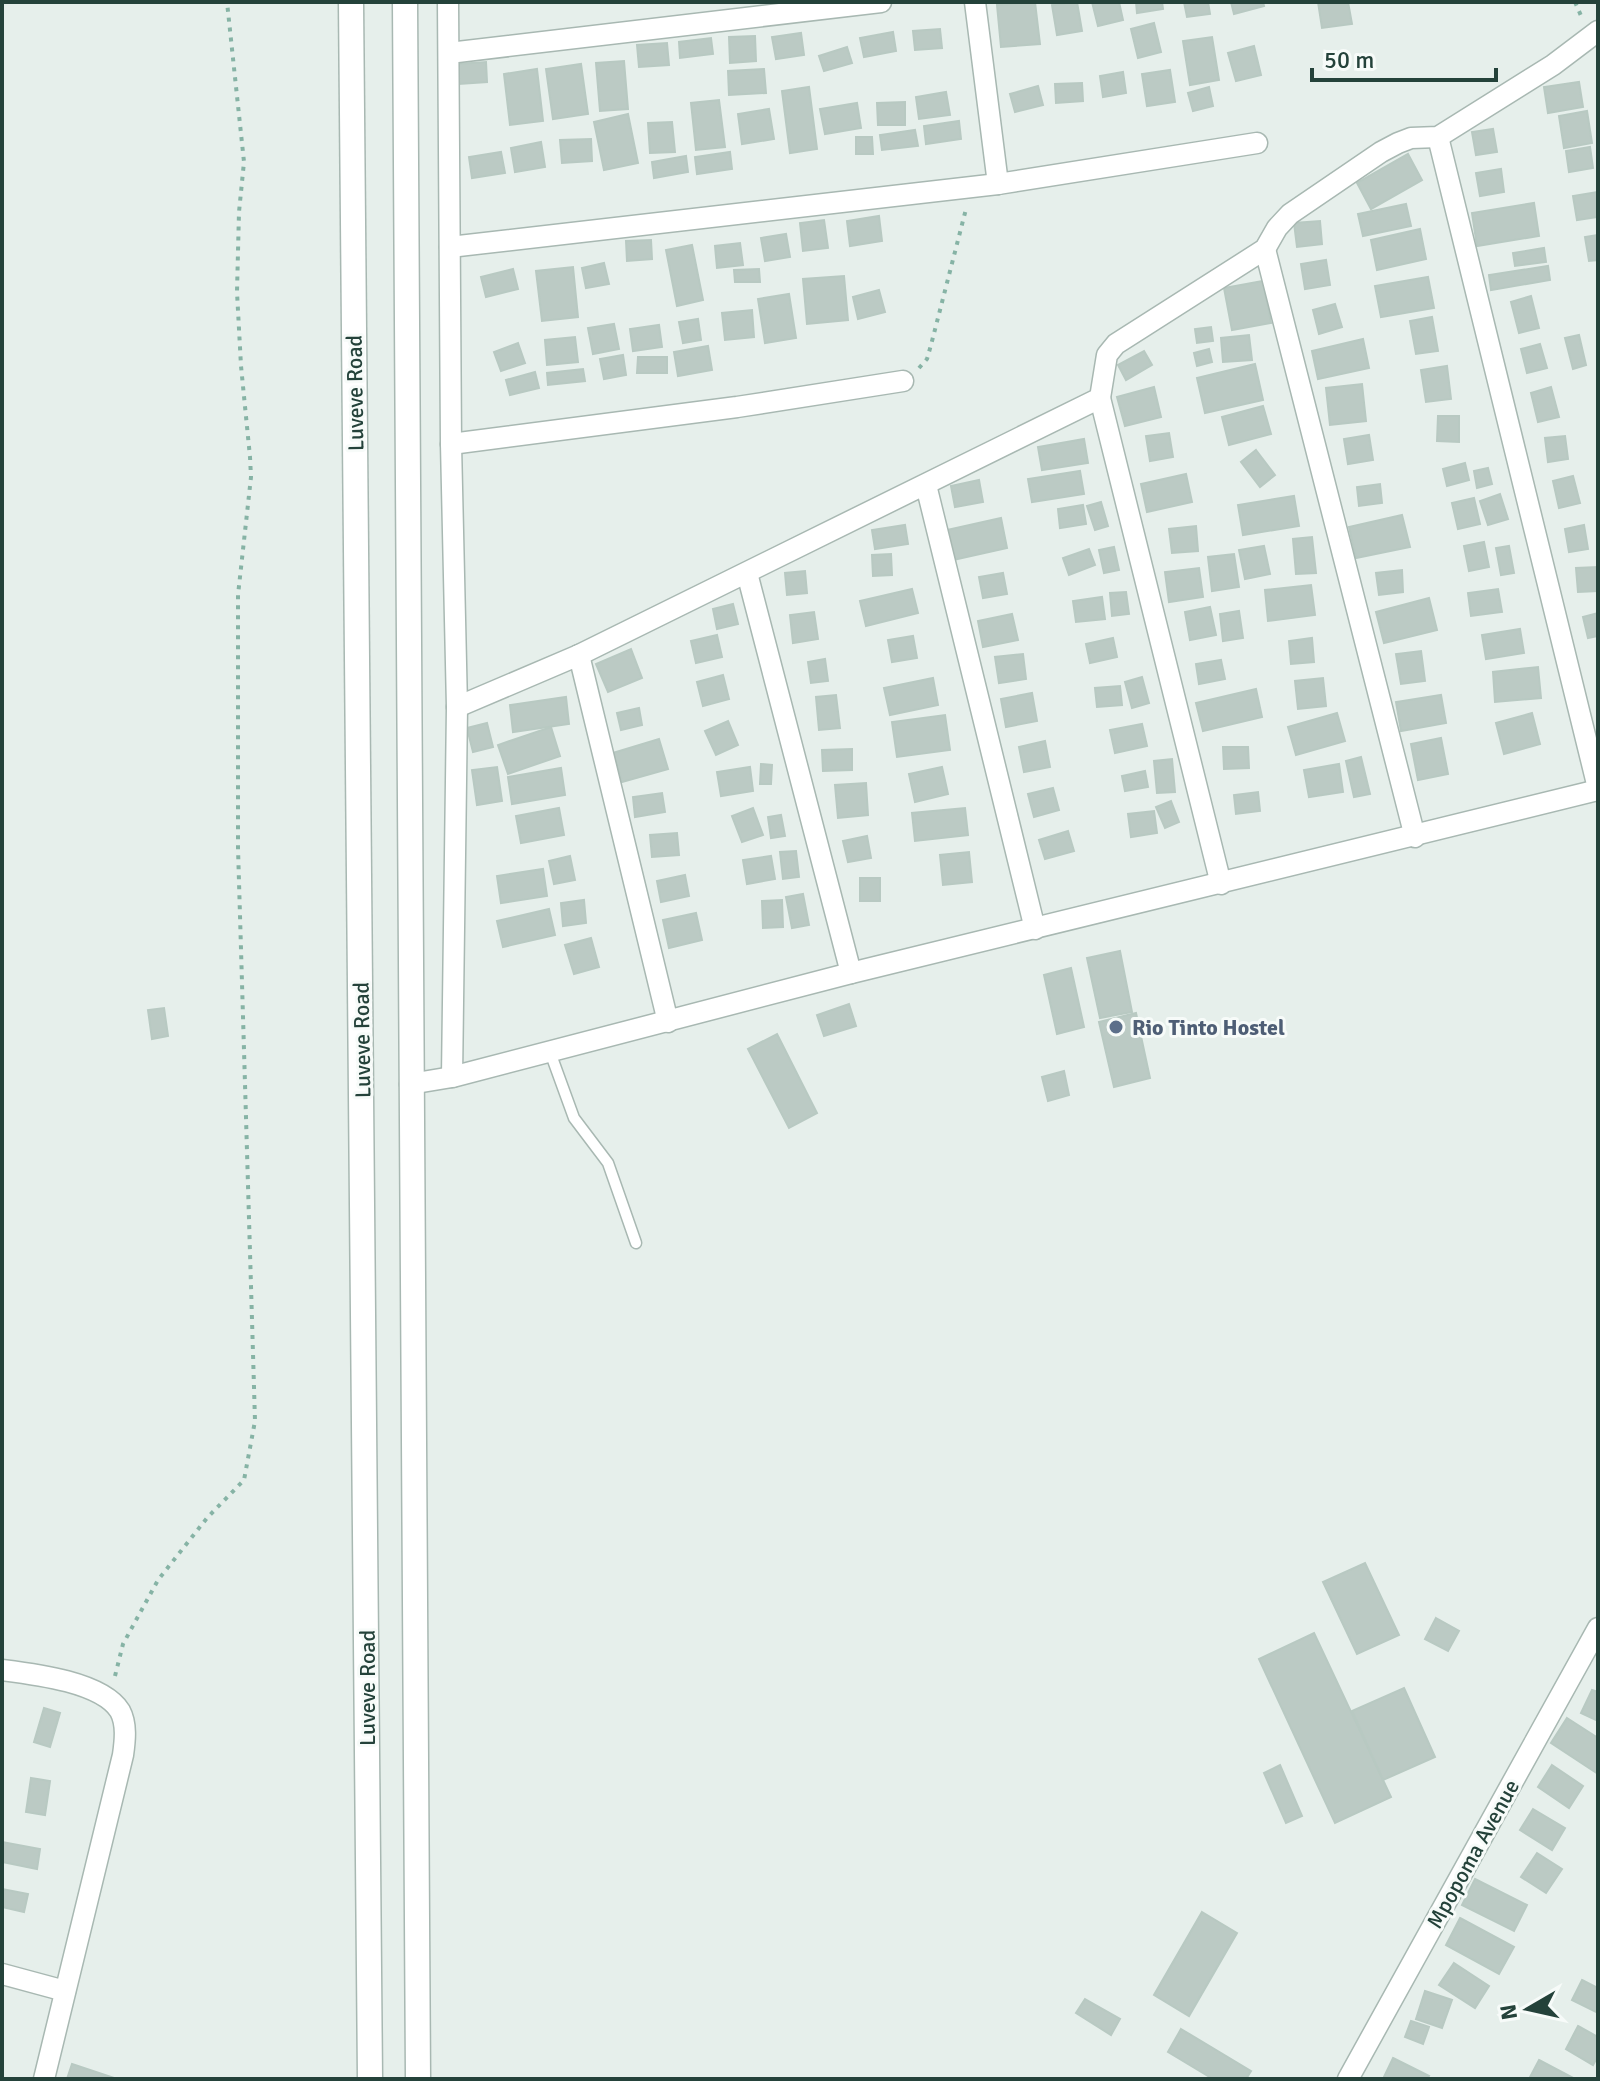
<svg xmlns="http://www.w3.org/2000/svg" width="1600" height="2081" font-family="Signika,sans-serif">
  <rect width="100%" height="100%" fill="#e6efeb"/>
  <g fill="#bbcac4" stroke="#b8c9c2" stroke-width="2">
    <polygon points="1035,2 1040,44 1001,47 997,5"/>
    <polygon points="1077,2 1082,31 1057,35 1052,5"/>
    <polygon points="1092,2 1119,2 1123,20 1098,26"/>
    <polygon points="1136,2 1162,2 1163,9 1137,13"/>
    <polygon points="1184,2 1208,2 1210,14 1187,17"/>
    <polygon points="1231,2 1263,2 1264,6 1234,14"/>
    <polygon points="1318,2 1348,2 1352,24 1322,28"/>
    <polygon points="1154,23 1161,52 1138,58 1131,29"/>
    <polygon points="940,29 942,48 915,50 913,31"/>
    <polygon points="893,32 896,51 864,57 860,38"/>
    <polygon points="801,33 804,55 776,59 772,37"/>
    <polygon points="755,36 756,61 730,63 729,37"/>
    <polygon points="1212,37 1219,80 1190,85 1183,41"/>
    <polygon points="711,38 713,54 680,58 679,42"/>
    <polygon points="667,43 669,65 639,67 637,45"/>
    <polygon points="1254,46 1261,75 1236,81 1228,53"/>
    <polygon points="847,47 852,63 824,71 819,56"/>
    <polygon points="624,61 628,109 600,111 596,63"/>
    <polygon points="486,62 487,82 459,84 458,64"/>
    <polygon points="581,64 588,114 553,119 546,69"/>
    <polygon points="537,69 543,121 510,125 504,74"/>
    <polygon points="764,69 766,93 729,95 728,71"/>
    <polygon points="1170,70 1175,102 1147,106 1142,74"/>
    <polygon points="1123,72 1126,93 1103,97 1100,76"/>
    <polygon points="1579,82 1583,107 1548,113 1544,87"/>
    <polygon points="1082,83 1083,101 1056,103 1055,84"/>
    <polygon points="1038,86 1043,105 1015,112 1010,94"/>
    <polygon points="809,87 817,149 790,153 782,91"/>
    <polygon points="1209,87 1213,106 1193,111 1188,93"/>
    <polygon points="946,92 950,115 919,119 916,97"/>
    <polygon points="719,100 725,147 696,150 691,103"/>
    <polygon points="905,102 905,125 878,125 877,103"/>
    <polygon points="857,103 861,128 825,134 820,109"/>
    <polygon points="769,109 774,139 742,144 738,114"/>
    <polygon points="1587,111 1592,143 1564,148 1559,116"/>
    <polygon points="628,114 638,163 604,170 594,122"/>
    <polygon points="959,121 961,139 926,144 924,126"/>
    <polygon points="672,122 675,152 650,153 648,123"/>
    <polygon points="1493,129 1497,152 1476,155 1472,132"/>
    <polygon points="915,130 918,146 882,150 880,135"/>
    <polygon points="856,137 872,137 873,154 856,154"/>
    <polygon points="591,139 592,161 562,163 560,140"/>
    <polygon points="541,142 545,167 515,172 511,148"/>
    <polygon points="1590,147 1593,168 1569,172 1566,151"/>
    <polygon points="501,152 505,173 472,178 469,157"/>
    <polygon points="730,152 732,169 697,174 695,157"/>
    <polygon points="1408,154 1422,180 1371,209 1357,183"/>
    <polygon points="686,156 688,172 654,178 652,162"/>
    <polygon points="1501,169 1504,192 1480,196 1476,173"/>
    <polygon points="1598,192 1598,217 1577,220 1573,196"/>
    <polygon points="1534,203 1539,236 1477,246 1472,213"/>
    <polygon points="1406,204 1411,226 1363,236 1358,214"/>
    <polygon points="879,216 882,241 850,246 847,221"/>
    <polygon points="824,220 828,248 803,251 800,223"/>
    <polygon points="1320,221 1322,244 1297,247 1294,223"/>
    <polygon points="1420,229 1426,259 1377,270 1371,240"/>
    <polygon points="786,234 790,257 765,261 761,238"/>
    <polygon points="1598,235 1598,260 1589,261 1585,237"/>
    <polygon points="651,240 652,259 627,261 626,241"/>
    <polygon points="740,243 743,265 717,268 715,246"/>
    <polygon points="692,245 703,300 677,306 666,250"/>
    <polygon points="1544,248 1546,262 1515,266 1513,253"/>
    <polygon points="1326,260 1330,285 1305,289 1301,264"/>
    <polygon points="604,263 609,284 586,288 582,268"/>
    <polygon points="1548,266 1550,280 1491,290 1489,275"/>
    <polygon points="573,267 578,317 542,321 536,271"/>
    <polygon points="513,269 518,289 486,297 481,277"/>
    <polygon points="759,269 760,282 735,282 734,270"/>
    <polygon points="844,276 848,320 807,324 803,279"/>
    <polygon points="1428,277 1434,308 1381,317 1375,286"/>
    <polygon points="1263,281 1271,323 1232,330 1224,288"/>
    <polygon points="879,290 885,312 858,319 853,297"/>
    <polygon points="789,294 796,338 765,343 758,299"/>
    <polygon points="1531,296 1539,328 1519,333 1511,302"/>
    <polygon points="1335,304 1342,327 1319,334 1313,310"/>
    <polygon points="752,310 754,337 725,340 722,313"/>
    <polygon points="1432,317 1438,351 1416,354 1410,321"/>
    <polygon points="698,319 701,340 683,343 679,322"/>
    <polygon points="614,324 619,349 593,354 588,328"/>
    <polygon points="659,325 662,347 633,351 630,329"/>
    <polygon points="1211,327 1213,341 1197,343 1195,329"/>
    <polygon points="1249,335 1252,360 1223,362 1221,338"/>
    <polygon points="1579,335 1586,365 1573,369 1565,338"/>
    <polygon points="575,337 578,362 547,365 545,340"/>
    <polygon points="1363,339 1369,368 1318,379 1312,351"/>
    <polygon points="518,343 525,363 501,371 494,352"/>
    <polygon points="1540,344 1547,368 1527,373 1521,349"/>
    <polygon points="708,346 712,370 678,376 674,352"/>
    <polygon points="1209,349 1212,362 1197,366 1194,353"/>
    <polygon points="1144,351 1152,365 1126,380 1118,365"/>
    <polygon points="623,355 626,375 604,379 600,359"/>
    <polygon points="638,357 667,357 667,373 637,373"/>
    <polygon points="1255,364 1263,400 1205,413 1197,378"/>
    <polygon points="1447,366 1451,399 1426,402 1421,370"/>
    <polygon points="583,369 585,381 548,385 547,373"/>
    <polygon points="535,372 539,388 510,395 506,380"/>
    <polygon points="1362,384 1366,421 1330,425 1326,388"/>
    <polygon points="1154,387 1161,417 1125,426 1117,397"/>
    <polygon points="1551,387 1559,417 1538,422 1531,393"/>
    <polygon points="1263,406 1271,434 1229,445 1222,417"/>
    <polygon points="1438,416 1459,416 1459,442 1437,441"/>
    <polygon points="1169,433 1173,457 1150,461 1146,436"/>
    <polygon points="1369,435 1373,460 1348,464 1344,439"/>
    <polygon points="1565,436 1568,459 1548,462 1545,438"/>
    <polygon points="1084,439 1088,463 1042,470 1038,447"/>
    <polygon points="1256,450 1275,475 1260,487 1241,462"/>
    <polygon points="1465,463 1469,480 1447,486 1443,469"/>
    <polygon points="1488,468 1492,484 1477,488 1474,471"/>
    <polygon points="1080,471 1084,494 1032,502 1028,479"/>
    <polygon points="1186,474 1192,502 1147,512 1141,484"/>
    <polygon points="1573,476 1580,503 1559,508 1553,481"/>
    <polygon points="979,480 983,502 955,507 951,486"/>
    <polygon points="1380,484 1382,503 1359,506 1357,487"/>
    <polygon points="1500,494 1508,519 1488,525 1480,501"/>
    <polygon points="1294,496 1299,526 1243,535 1238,505"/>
    <polygon points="1474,498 1480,524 1458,529 1452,503"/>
    <polygon points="1101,502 1108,526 1095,530 1087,506"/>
    <polygon points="1083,505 1086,524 1060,528 1058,509"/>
    <polygon points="1402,515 1410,547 1356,558 1349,527"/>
    <polygon points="1001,518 1007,548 953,560 947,530"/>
    <polygon points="905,525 908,544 875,549 872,530"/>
    <polygon points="1584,525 1588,549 1569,552 1565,529"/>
    <polygon points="1196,526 1198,551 1172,553 1169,529"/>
    <polygon points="1312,537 1316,573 1296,574 1293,539"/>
    <polygon points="1484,542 1489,567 1469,571 1464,546"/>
    <polygon points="1264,546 1270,574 1245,579 1239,550"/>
    <polygon points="1509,546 1514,573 1501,575 1496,548"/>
    <polygon points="1114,547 1119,570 1104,573 1099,550"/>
    <polygon points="1089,549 1095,565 1069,575 1063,558"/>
    <polygon points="891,554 892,575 873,576 872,555"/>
    <polygon points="1234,554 1239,587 1212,591 1208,557"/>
    <polygon points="1598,567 1598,591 1578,592 1576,568"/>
    <polygon points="1199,568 1203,597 1169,602 1165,572"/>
    <polygon points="1402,570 1403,592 1379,595 1376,573"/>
    <polygon points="805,571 807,593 787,595 785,573"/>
    <polygon points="1003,573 1007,594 983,598 979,577"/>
    <polygon points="1311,585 1315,615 1268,621 1265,590"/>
    <polygon points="912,589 918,613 866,626 860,601"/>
    <polygon points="1498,589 1502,612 1471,616 1468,593"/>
    <polygon points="1126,592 1129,614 1112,616 1110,593"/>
    <polygon points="1102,597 1105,619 1076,622 1073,601"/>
    <polygon points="1429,598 1437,630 1384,643 1376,612"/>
    <polygon points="733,604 738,624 717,629 713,609"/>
    <polygon points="1210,607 1216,635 1190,640 1185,612"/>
    <polygon points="1239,611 1243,638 1223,641 1220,614"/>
    <polygon points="814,612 818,639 793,643 790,615"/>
    <polygon points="1598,613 1598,636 1588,638 1583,617"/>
    <polygon points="1012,614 1018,640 983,647 978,621"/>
    <polygon points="1520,629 1524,653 1486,659 1482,635"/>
    <polygon points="717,635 722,657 696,663 691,641"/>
    <polygon points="913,636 917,658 892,662 888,640"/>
    <polygon points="1113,638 1117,657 1090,663 1086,644"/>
    <polygon points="1312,638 1314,662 1291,664 1289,641"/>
    <polygon points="631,649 642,678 608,692 596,664"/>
    <polygon points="1421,651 1425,681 1401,684 1396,654"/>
    <polygon points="1023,654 1026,679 999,683 995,657"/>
    <polygon points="825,659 828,681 811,683 808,662"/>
    <polygon points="1221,660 1225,679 1199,684 1196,664"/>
    <polygon points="1538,667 1541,698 1495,702 1493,672"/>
    <polygon points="723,675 729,699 703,706 697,682"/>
    <polygon points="1142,677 1149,703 1132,708 1125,682"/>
    <polygon points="933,678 938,705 890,715 884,688"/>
    <polygon points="1323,678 1326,706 1298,709 1295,681"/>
    <polygon points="1120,686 1122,705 1097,707 1095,688"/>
    <polygon points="1256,689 1262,717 1203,731 1196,703"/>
    <polygon points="1032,693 1037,721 1006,727 1001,699"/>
    <polygon points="836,695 840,728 819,730 816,697"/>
    <polygon points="1441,695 1446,723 1401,731 1396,702"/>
    <polygon points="566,697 569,724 513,732 510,705"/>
    <polygon points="639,708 642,725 621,730 617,713"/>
    <polygon points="1337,713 1345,741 1296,755 1288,727"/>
    <polygon points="1532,713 1540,744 1504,754 1496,723"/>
    <polygon points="945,715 950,750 897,757 892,722"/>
    <polygon points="728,721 738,745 716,755 705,731"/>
    <polygon points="487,723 493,747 473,752 467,728"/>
    <polygon points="1142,724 1147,746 1115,753 1110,730"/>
    <polygon points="551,727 560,756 508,774 498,745"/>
    <polygon points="1441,738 1448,774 1418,780 1411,744"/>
    <polygon points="659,739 668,769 622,782 613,753"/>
    <polygon points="1045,741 1050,767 1024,772 1019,747"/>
    <polygon points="1223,747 1248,747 1249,768 1224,769"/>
    <polygon points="852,749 852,770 823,771 822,750"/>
    <polygon points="1361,757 1370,794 1354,797 1346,761"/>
    <polygon points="1172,759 1175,792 1157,793 1154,761"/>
    <polygon points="761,764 772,765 771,784 760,784"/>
    <polygon points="1339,764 1343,792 1309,797 1304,770"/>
    <polygon points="497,767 502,801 477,805 472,770"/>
    <polygon points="750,767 753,791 721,796 717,772"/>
    <polygon points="942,767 948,794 915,802 909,774"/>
    <polygon points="561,768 565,795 512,804 508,777"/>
    <polygon points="1145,771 1148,787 1125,791 1122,776"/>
    <polygon points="866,783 868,815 838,818 835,785"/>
    <polygon points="1053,788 1059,810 1034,817 1028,794"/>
    <polygon points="1258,792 1260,811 1236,814 1234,795"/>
    <polygon points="662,793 665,812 635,817 633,797"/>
    <polygon points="1171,801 1179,822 1165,828 1156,807"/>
    <polygon points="559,808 564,835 521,843 516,816"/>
    <polygon points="753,808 763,835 742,842 732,816"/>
    <polygon points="965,808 968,835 915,841 912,813"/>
    <polygon points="1154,811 1157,833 1131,837 1128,814"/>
    <polygon points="781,815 785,836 771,838 768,817"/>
    <polygon points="1068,831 1074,851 1045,859 1039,840"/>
    <polygon points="677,833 679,855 652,857 650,835"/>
    <polygon points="867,836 871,858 848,862 843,841"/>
    <polygon points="796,851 799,877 783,879 780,852"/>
    <polygon points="969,852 972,882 943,885 940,855"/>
    <polygon points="570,856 575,880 554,884 549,861"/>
    <polygon points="771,856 775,879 747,884 743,860"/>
    <polygon points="543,869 547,896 501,903 497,876"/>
    <polygon points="685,875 689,896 661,902 657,881"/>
    <rect x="860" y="878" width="20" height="23"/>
    <polygon points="803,894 809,925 792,928 786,897"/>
    <polygon points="584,900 586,923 563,926 561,903"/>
    <polygon points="782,900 783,927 763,928 762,901"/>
    <polygon points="549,909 555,935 503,947 497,921"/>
    <polygon points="696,913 702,940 669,948 663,920"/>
    <polygon points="591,938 599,967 574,974 565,945"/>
    <polygon points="1120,951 1132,1012 1100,1018 1087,958"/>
    <polygon points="1071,968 1084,1027 1057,1034 1044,975"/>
    <polygon points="849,1004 856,1026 824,1036 817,1015"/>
    <polygon points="164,1008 168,1036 152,1039 148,1010"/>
    <polygon points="1136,1013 1150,1078 1114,1087 1099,1022"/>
    <polygon points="777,1034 817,1113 789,1128 748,1049"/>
    <polygon points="1064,1071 1069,1095 1048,1101 1042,1077"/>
    <polygon points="1365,1563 1399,1635 1357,1654 1323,1582"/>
    <polygon points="1436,1618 1459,1631 1448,1651 1425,1639"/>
    <polygon points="1314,1633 1391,1797 1335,1823 1259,1659"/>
    <polygon points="1404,1688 1435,1757 1383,1780 1352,1711"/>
    <polygon points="1592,1690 1598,1692 1598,1721 1581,1713"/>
    <polygon points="44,1708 60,1713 50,1747 34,1742"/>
    <polygon points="1567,1718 1598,1738 1598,1774 1551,1743"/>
    <polygon points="1280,1765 1302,1816 1286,1823 1264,1773"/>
    <polygon points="1552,1765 1583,1786 1569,1808 1538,1787"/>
    <polygon points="31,1778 50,1781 45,1815 26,1812"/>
    <polygon points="1533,1809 1565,1828 1552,1850 1520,1830"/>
    <polygon points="2,1842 40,1849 37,1869 2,1862"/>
    <polygon points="1537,1853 1562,1869 1546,1893 1521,1877"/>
    <polygon points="1475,1879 1527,1905 1514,1931 1462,1905"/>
    <polygon points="2,1889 28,1894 24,1912 2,1907"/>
    <polygon points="1202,1912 1237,1933 1189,2016 1154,1995"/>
    <polygon points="1460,1918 1514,1947 1499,1974 1446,1945"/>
    <polygon points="1454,1963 1489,1986 1475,2008 1439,1985"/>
    <polygon points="1582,1980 1598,1988 1598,2013 1572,2000"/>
    <polygon points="1425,1991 1452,2000 1442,2028 1416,2019"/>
    <polygon points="1085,1999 1120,2019 1111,2035 1076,2013"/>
    <polygon points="1411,2021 1429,2027 1423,2044 1405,2037"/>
    <polygon points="1578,2026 1598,2037 1598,2056 1593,2065 1566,2049"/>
    <polygon points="1181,2029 1251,2071 1246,2079 1213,2079 1168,2052"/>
    <polygon points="1393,2058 1429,2076 1427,2079 1383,2079"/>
    <polygon points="1539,2060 1575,2079 1529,2079"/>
    <polygon points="72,2064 117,2079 67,2079"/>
  </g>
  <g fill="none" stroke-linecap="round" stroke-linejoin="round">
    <g stroke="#a8b8b2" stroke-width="13">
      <polyline id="service" points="550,1052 574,1118 608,1163 636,1243"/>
    </g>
    <g stroke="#a8b8b2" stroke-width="23">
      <g id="minor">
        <polyline points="448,2 451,444 457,707 452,1077"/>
        <polyline points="975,2 998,184"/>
        <polyline points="449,53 881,2"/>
        <polyline points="1438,137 1598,788"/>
        <polyline points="450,247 998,184 1257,143"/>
        <polyline points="1265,249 1415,837"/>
        <polyline points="1100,398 1221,884"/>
        <polyline points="451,444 737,407 903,381"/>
        <polyline points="926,485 1035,929"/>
        <polyline points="747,573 851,973"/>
        <polyline points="579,655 668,1022"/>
        <polyline points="457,707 579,655 1100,398 1107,355 1116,344 1265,249 1277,228 1290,214 1381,152 1398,143 1411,138 1438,137 1553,65 1598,31"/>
        <polyline points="410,1084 452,1077 851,973 1598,790"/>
        <path d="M2,1670C34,1674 102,1682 120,1711C127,1724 125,1741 123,1755L44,2079"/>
        <polyline points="2,1974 65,1991"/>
        <polyline points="1348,2079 1598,1628"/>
      </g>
    </g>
    <g stroke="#a8b8b2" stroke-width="27">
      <g id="tertiary">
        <polyline points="351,2 370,2079"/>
        <polyline points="405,2 418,2079"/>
      </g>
    </g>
    <g stroke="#86b3a5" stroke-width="4" stroke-dasharray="4 6" stroke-linecap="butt">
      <polyline points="1575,2 1582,18"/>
      <polyline points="919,368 927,359 931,345 966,209"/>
      <polyline points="115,1676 123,1644 158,1580 207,1518 244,1480 255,1421 238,848 238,595 251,477 250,457 241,366 237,292 239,212 244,162 227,2"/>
    </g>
    <use href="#service" stroke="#fff" stroke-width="10"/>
    <use href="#minor" stroke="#fff" stroke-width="20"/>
    <use href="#tertiary" stroke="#fff" stroke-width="24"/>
  </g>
  <circle fill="#5c6f8a" stroke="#f7fbf9" stroke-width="3" cx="1116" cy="1027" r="8"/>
  <g text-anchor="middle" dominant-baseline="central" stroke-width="6" stroke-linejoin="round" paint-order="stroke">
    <g font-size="22" fill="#24423a" stroke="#f7fbf9">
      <text transform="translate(355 393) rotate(-91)">Luveve Road</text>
      <text transform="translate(362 1040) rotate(-91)">Luveve Road</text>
      <text transform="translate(367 1688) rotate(-90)">Luveve Road</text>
      <text transform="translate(1473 1854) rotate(-61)">Mpopoma Avenue</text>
    </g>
    <g font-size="22" font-weight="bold" fill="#4e5e75" stroke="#f7fbf9" text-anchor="start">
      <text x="1132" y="1027">Rio Tinto Hostel</text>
    </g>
  </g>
  <rect width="1600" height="2081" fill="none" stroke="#24423a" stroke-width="8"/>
  <g transform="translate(1528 2009) rotate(261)" stroke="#f7fbf9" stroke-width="6" paint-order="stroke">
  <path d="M0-6L14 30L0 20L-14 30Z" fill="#24423a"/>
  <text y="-12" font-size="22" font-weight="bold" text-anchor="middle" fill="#24423a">N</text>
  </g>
  <path d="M1312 68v12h184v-12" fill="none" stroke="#24423a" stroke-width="4"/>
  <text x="1324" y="68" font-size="24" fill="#24423a" stroke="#f7fbf9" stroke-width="6" paint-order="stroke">50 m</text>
</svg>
